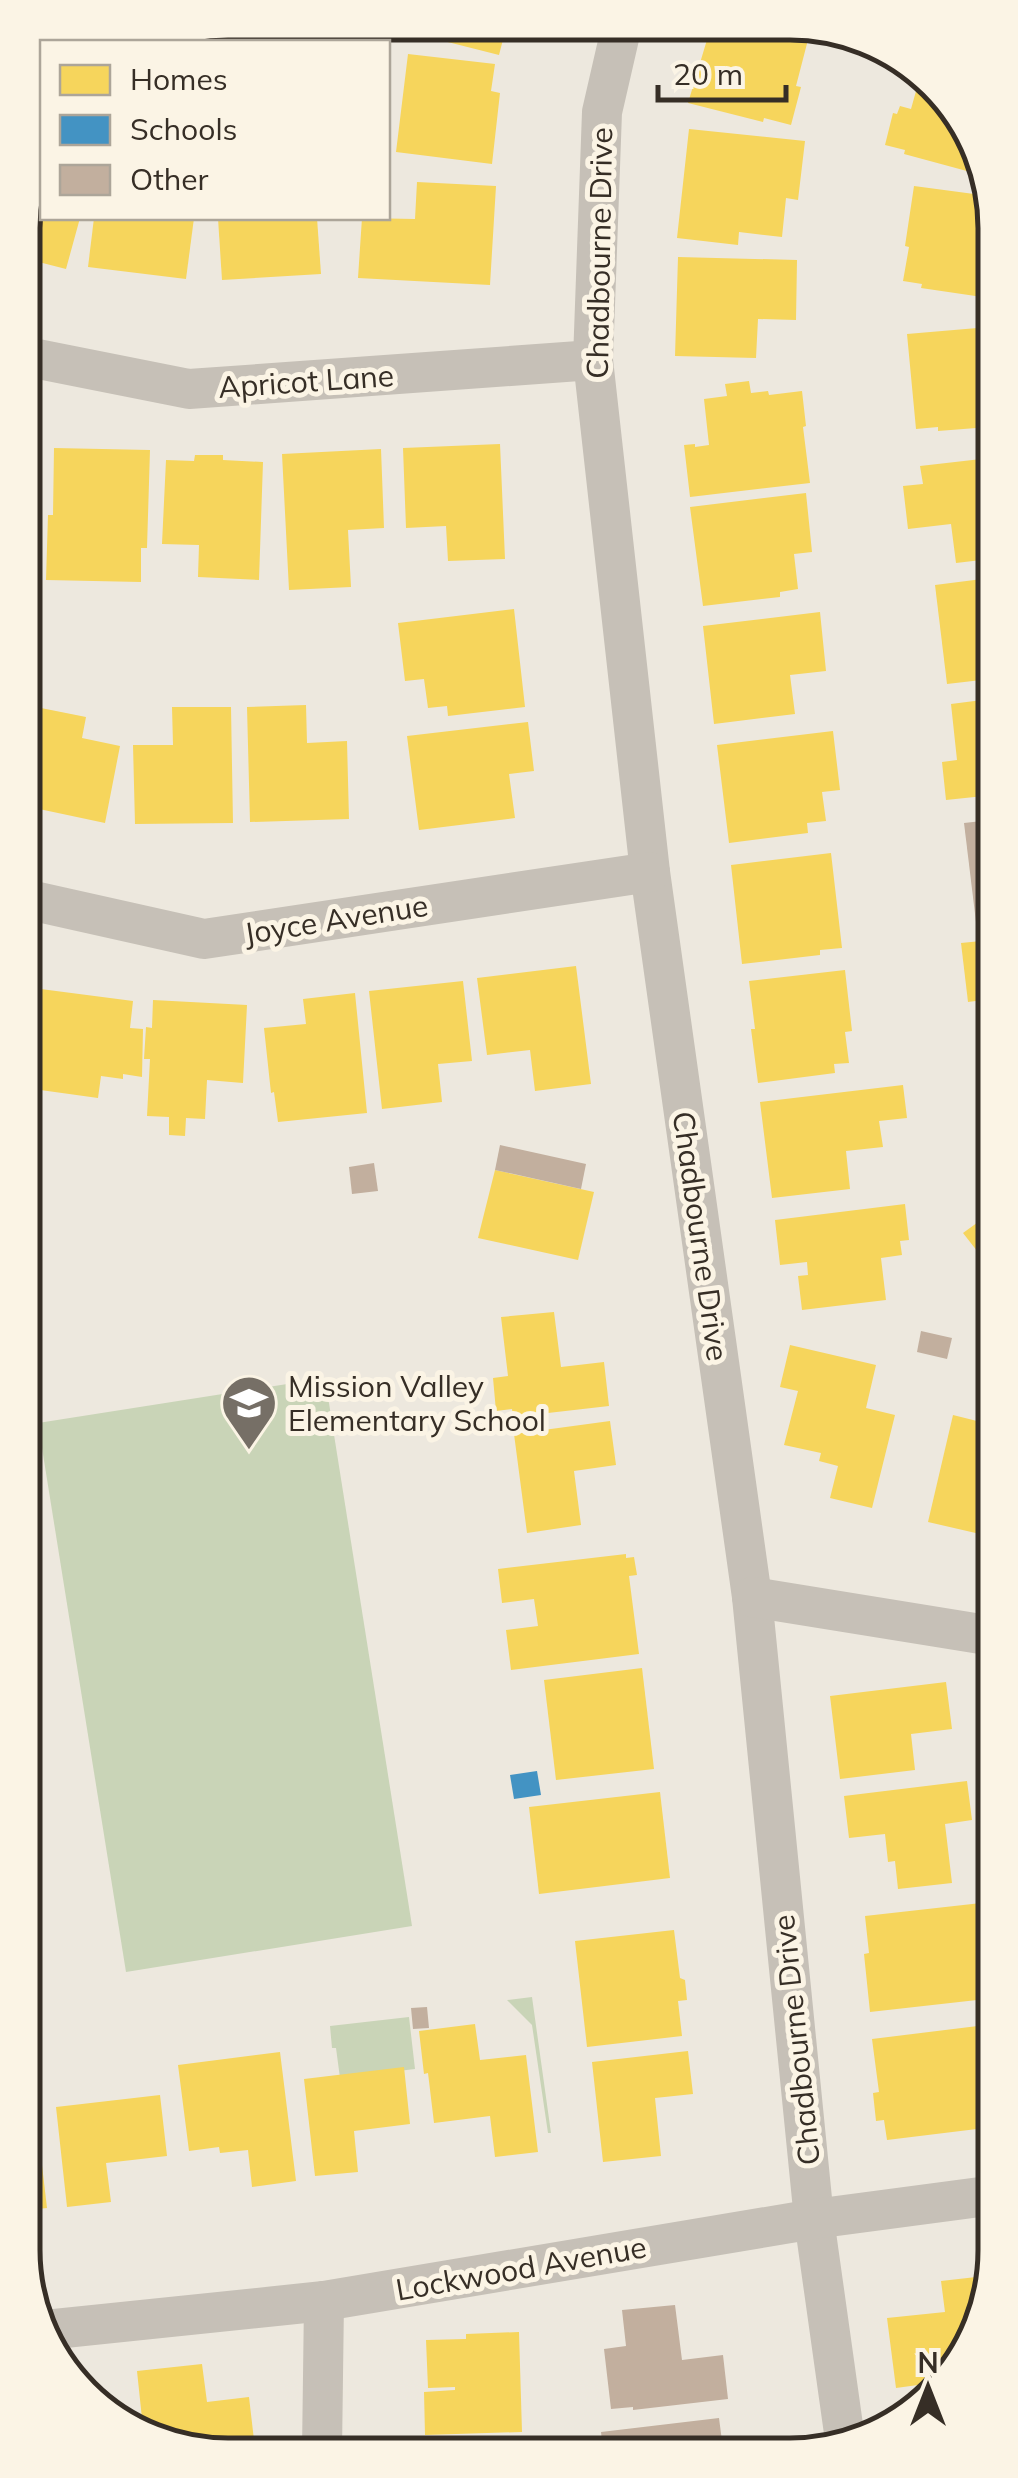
<svg xmlns="http://www.w3.org/2000/svg" width="1018" height="2478" font-family="Mulish,sans-serif">
  <rect width="100%" height="100%" fill="#ede8de"/>
  <g fill="#c9d4b7">
    <polygon points="325,1378 412,1926 126,1972 38,1423"/>
    <polygon points="532,1997 551,2133 548,2133 532,2025 507,2000"/>
    <polygon points="409,2017 415,2069 340,2078 336,2048 332,2048 330,2026"/>
  </g>
  <g fill="#f6d55c">
    <polygon points="244,23 305,23 300,42 263,33 261,42 245,42 234,39 237,26 243,28"/>
    <polygon points="410,24 507,24 499,55 424,36 426,29"/>
    <polygon points="720,26 789,26 810,32 796,86 801,87 791,125 764,118 763,122 688,103 709,33 717,36"/>
    <polygon points="408,54 495,64 491,91 500,93 492,164 396,152"/>
    <polygon points="925,77 935,82 989,177 904,154 905,150 885,145 893,113 897,114 900,106 911,109 918,84 923,85"/>
    <polygon points="689,129 805,141 798,200 786,198 782,237 739,232 738,245 677,238"/>
    <polygon points="41,146 42,218 80,218 66,269 23,258 23,214"/>
    <polygon points="417,182 496,186 490,285 358,278 362,218 415,219"/>
    <polygon points="914,186 989,196 989,298 921,288 922,284 903,281 909,247 905,246"/>
    <polygon points="94,218 194,218 186,279 88,267"/>
    <polygon points="218,218 317,218 321,274 222,280"/>
    <polygon points="678,257 797,260 796,320 758,319 756,358 675,356"/>
    <polygon points="989,327 989,427 938,431 938,427 916,429 907,334"/>
    <polygon points="749,381 751,393 768,391 769,395 802,391 806,426 803,427 810,483 690,497 684,445 695,444 695,447 709,445 704,399 727,396 725,384"/>
    <polygon points="24,443 38,445 28,523 24,522"/>
    <polygon points="500,444 505,559 448,561 446,526 406,528 403,448"/>
    <polygon points="54,448 150,450 147,548 141,548 141,582 46,580 48,515 53,515"/>
    <polygon points="381,449 384,528 348,530 351,587 289,590 282,454"/>
    <polygon points="195,455 223,455 223,460 263,462 259,580 198,577 199,545 162,544 166,460 194,461"/>
    <polygon points="990,458 990,559 956,563 951,524 908,529 903,486 923,484 920,466"/>
    <polygon points="806,493 812,552 794,554 798,589 780,592 780,597 703,606 690,507"/>
    <polygon points="990,578 990,679 947,684 935,585"/>
    <polygon points="514,609 525,707 448,716 447,706 428,708 424,679 405,681 398,623"/>
    <polygon points="820,612 826,671 790,675 795,714 714,724 703,626"/>
    <polygon points="990,699 991,799 984,800 984,796 946,800 942,762 957,760 951,704"/>
    <polygon points="26,705 86,717 82,738 120,746 105,823 25,806 25,714"/>
    <polygon points="306,705 307,743 347,741 349,819 250,822 247,707"/>
    <polygon points="172,707 231,707 233,823 135,824 133,745 173,745"/>
    <polygon points="528,722 534,771 509,774 515,818 419,830 407,736"/>
    <polygon points="833,731 840,790 822,792 826,821 807,823 808,833 729,843 717,745"/>
    <polygon points="831,853 842,948 820,950 820,955 742,964 731,865"/>
    <polygon points="991,940 991,999 968,1002 961,943"/>
    <polygon points="576,966 591,1084 535,1091 530,1050 487,1055 477,978"/>
    <polygon points="845,970 852,1031 845,1032 849,1063 834,1064 835,1073 758,1083 751,1029 755,1029 749,981"/>
    <polygon points="463,981 472,1061 438,1064 442,1102 382,1109 369,991"/>
    <polygon points="33,988 133,1001 130,1028 143,1029 142,1077 123,1074 123,1079 101,1076 98,1098 26,1088 26,1047"/>
    <polygon points="355,993 367,1113 278,1122 274,1092 271,1093 264,1028 306,1024 303,999"/>
    <polygon points="153,1000 247,1005 243,1083 207,1080 205,1119 186,1118 185,1136 169,1135 169,1117 147,1116 150,1059 144,1059 146,1027 152,1028"/>
    <polygon points="991,1060 992,1127 985,1127 977,1062"/>
    <polygon points="903,1085 907,1118 879,1121 883,1147 846,1151 850,1189 772,1198 760,1102"/>
    <polygon points="495,1170 594,1192 578,1260 478,1238"/>
    <polygon points="905,1204 909,1240 900,1241 902,1255 881,1258 886,1300 802,1310 798,1276 808,1275 807,1262 780,1265 775,1220"/>
    <polygon points="992,1212 992,1270 963,1233"/>
    <polygon points="554,1312 561,1367 604,1362 609,1406 513,1417 512,1409 496,1411 493,1378 508,1376 501,1317"/>
    <polygon points="790,1345 876,1365 866,1408 895,1415 872,1508 830,1498 838,1466 819,1461 821,1453 784,1445 798,1391 780,1387"/>
    <polygon points="953,1415 993,1425 993,1537 928,1522"/>
    <polygon points="610,1421 616,1465 574,1471 581,1525 527,1533 514,1434"/>
    <polygon points="626,1554 626,1558 634,1557 637,1575 629,1576 639,1654 511,1670 506,1630 538,1626 534,1599 502,1603 498,1569"/>
    <polygon points="642,1668 654,1769 556,1780 544,1680"/>
    <polygon points="946,1682 952,1729 911,1734 915,1770 840,1779 830,1696"/>
    <polygon points="967,1781 972,1820 945,1824 952,1883 898,1889 895,1861 888,1862 885,1834 849,1838 844,1796"/>
    <polygon points="660,1792 670,1878 539,1894 529,1807"/>
    <polygon points="990,1902 994,1938 980,1940 986,1999 870,2012 864,1954 869,1953 865,1916"/>
    <polygon points="674,1930 680,1978 685,1980 687,2000 678,2001 682,2036 587,2047 575,1941"/>
    <polygon points="475,2024 480,2060 526,2055 538,2152 495,2157 490,2116 434,2123 428,2073 424,2074 419,2031"/>
    <polygon points="994,2024 995,2083 979,2085 985,2128 887,2140 884,2120 876,2121 873,2093 879,2092 872,2039"/>
    <polygon points="688,2051 693,2094 655,2098 661,2156 603,2162 592,2062"/>
    <polygon points="280,2052 296,2181 252,2187 248,2150 220,2153 219,2147 189,2151 178,2065"/>
    <polygon points="404,2067 410,2124 354,2131 358,2172 315,2176 304,2079"/>
    <polygon points="160,2095 167,2156 106,2163 111,2202 67,2207 56,2107"/>
    <polygon points="38,2131 47,2208 29,2210 29,2132"/>
    <polygon points="985,2276 986,2285 947,2381 896,2388 887,2318 945,2312 941,2281"/>
    <polygon points="519,2332 522,2432 425,2435 424,2392 455,2390 455,2387 428,2388 426,2340 466,2339 466,2334"/>
    <polygon points="202,2364 207,2402 249,2397 254,2440 182,2448 143,2428 137,2371"/>
  </g>
  <polygon fill="#4393c3" points="537,1771 541,1795 514,1799 510,1775"/>
  <g fill="#c2af9e">
    <polygon points="991,820 991,921 976,922 964,823"/>
    <polygon points="500,1145 586,1164 581,1189 495,1170"/>
    <polygon points="374,1163 378,1191 352,1194 349,1167"/>
    <polygon points="921,1331 952,1338 947,1359 917,1352"/>
    <polygon points="427,2007 429,2028 413,2029 411,2008"/>
    <polygon points="675,2305 682,2360 723,2355 728,2399 633,2410 633,2407 611,2409 604,2349 626,2346 622,2310"/>
    <polygon points="719,2418 722,2441 735,2440 736,2449 603,2450 601,2432"/>
  </g>
  <g fill="none" stroke-linecap="round" stroke-linejoin="round">
    <g stroke="#c6c0b7" stroke-width="40">
      <polyline points="622,25 602,112 593,360 650,872 752,1597 814,2219 846,2447"/>
      <polyline points="23,356 189,389 593,360"/>
      <polyline points="25,899 204,939 650,872"/>
      <polyline points="752,1597 993,1636"/>
      <polyline points="45,2330 324,2301 814,2219 995,2195"/>
      <polyline points="322,2451 324,2301"/>
    </g>
  </g>
  <defs>
    <g id="school-pin" transform="scale(2.875)"><path d="M0 17L-7.5 6A9.5 9.5 0 1 1 7.5 6Z" fill="#766f66" stroke="#fbf4e5"/><path d="M0-5L7-2L0 1L-7-2ZM-4 1L0 2.5L4 1V4Q0 6-4 4Z" fill="#fff"/></g>
  </defs>
  <g fill-rule="evenodd">
    <use href="#school-pin" x="249" y="1403"/>
  </g>
  <g text-anchor="middle" dominant-baseline="central" stroke-width="10" stroke-linejoin="round" paint-order="stroke">
    <g font-size="30" fill="#362e26" stroke="#fbf4e5">
      <text transform="translate(599 253) rotate(-89)">Chadbourne Drive</text>
      <text transform="translate(306 381) rotate(-4)">Apricot Lane</text>
      <text transform="translate(336 919) rotate(-9)">Joyce Avenue</text>
      <text transform="translate(701 1236) rotate(82)">Chadbourne Drive</text>
      <text transform="translate(796 2040) rotate(-96)">Chadbourne Drive</text>
      <text transform="translate(521 2268) rotate(-10)">Lockwood Avenue</text>
    </g>
    <g font-size="30" fill="#362e26" stroke="#fbf4e5" text-anchor="start">
      <text x="288" y="1386">Mission Valley<tspan x="288" dy="34">Elementary School</tspan></text>
    </g>
  </g>
  <path d="M0 0H1018V2478H0ZM228 40H790A188 188 0 0 1 978 228V2250A188 188 0 0 1 790 2438H228A188 188 0 0 1 40 2250V228A188 188 0 0 1 228 40Z" fill="#fbf4e5" fill-rule="evenodd"/>
  <path fill="none" stroke="#362e26" stroke-width="5" d="M228 40H790A188 188 0 0 1 978 228V2250A188 188 0 0 1 790 2438H228A188 188 0 0 1 40 2250V228A188 188 0 0 1 228 40Z"/>
  <rect x="40" y="40" width="350" height="180" fill="#fbf4e5" stroke="#aca599" stroke-width="2.5"/>
  <rect x="60" y="65" width="50" height="30" fill="#f6d55c" stroke="#aca599" stroke-width="2.5"/>
  <text x="130" y="90" font-size="30" fill="#362e26">Homes</text>
  <rect x="60" y="115" width="50" height="30" fill="#4393c3" stroke="#aca599" stroke-width="2.5"/>
  <text x="130" y="140" font-size="30" fill="#362e26">Schools</text>
  <rect x="60" y="165" width="50" height="30" fill="#c2af9e" stroke="#aca599" stroke-width="2.5"/>
  <text x="130" y="190" font-size="30" fill="#362e26">Other</text>
  <g transform="translate(928 2388)" stroke="#fbf4e5" stroke-width="8" paint-order="stroke">
  <path d="M0-8L18 38L0 25L-18 38Z" fill="#362e26"/>
  <text y="-15" font-size="28" font-weight="bold" text-anchor="middle" fill="#362e26">N</text>
  </g>
  <path d="M658 85v15h128v-15" fill="none" stroke="#362e26" stroke-width="5"/>
  <text x="673" y="85" font-size="30" fill="#362e26" stroke="#fbf4e5" stroke-width="8" paint-order="stroke">20 m</text>
</svg>
